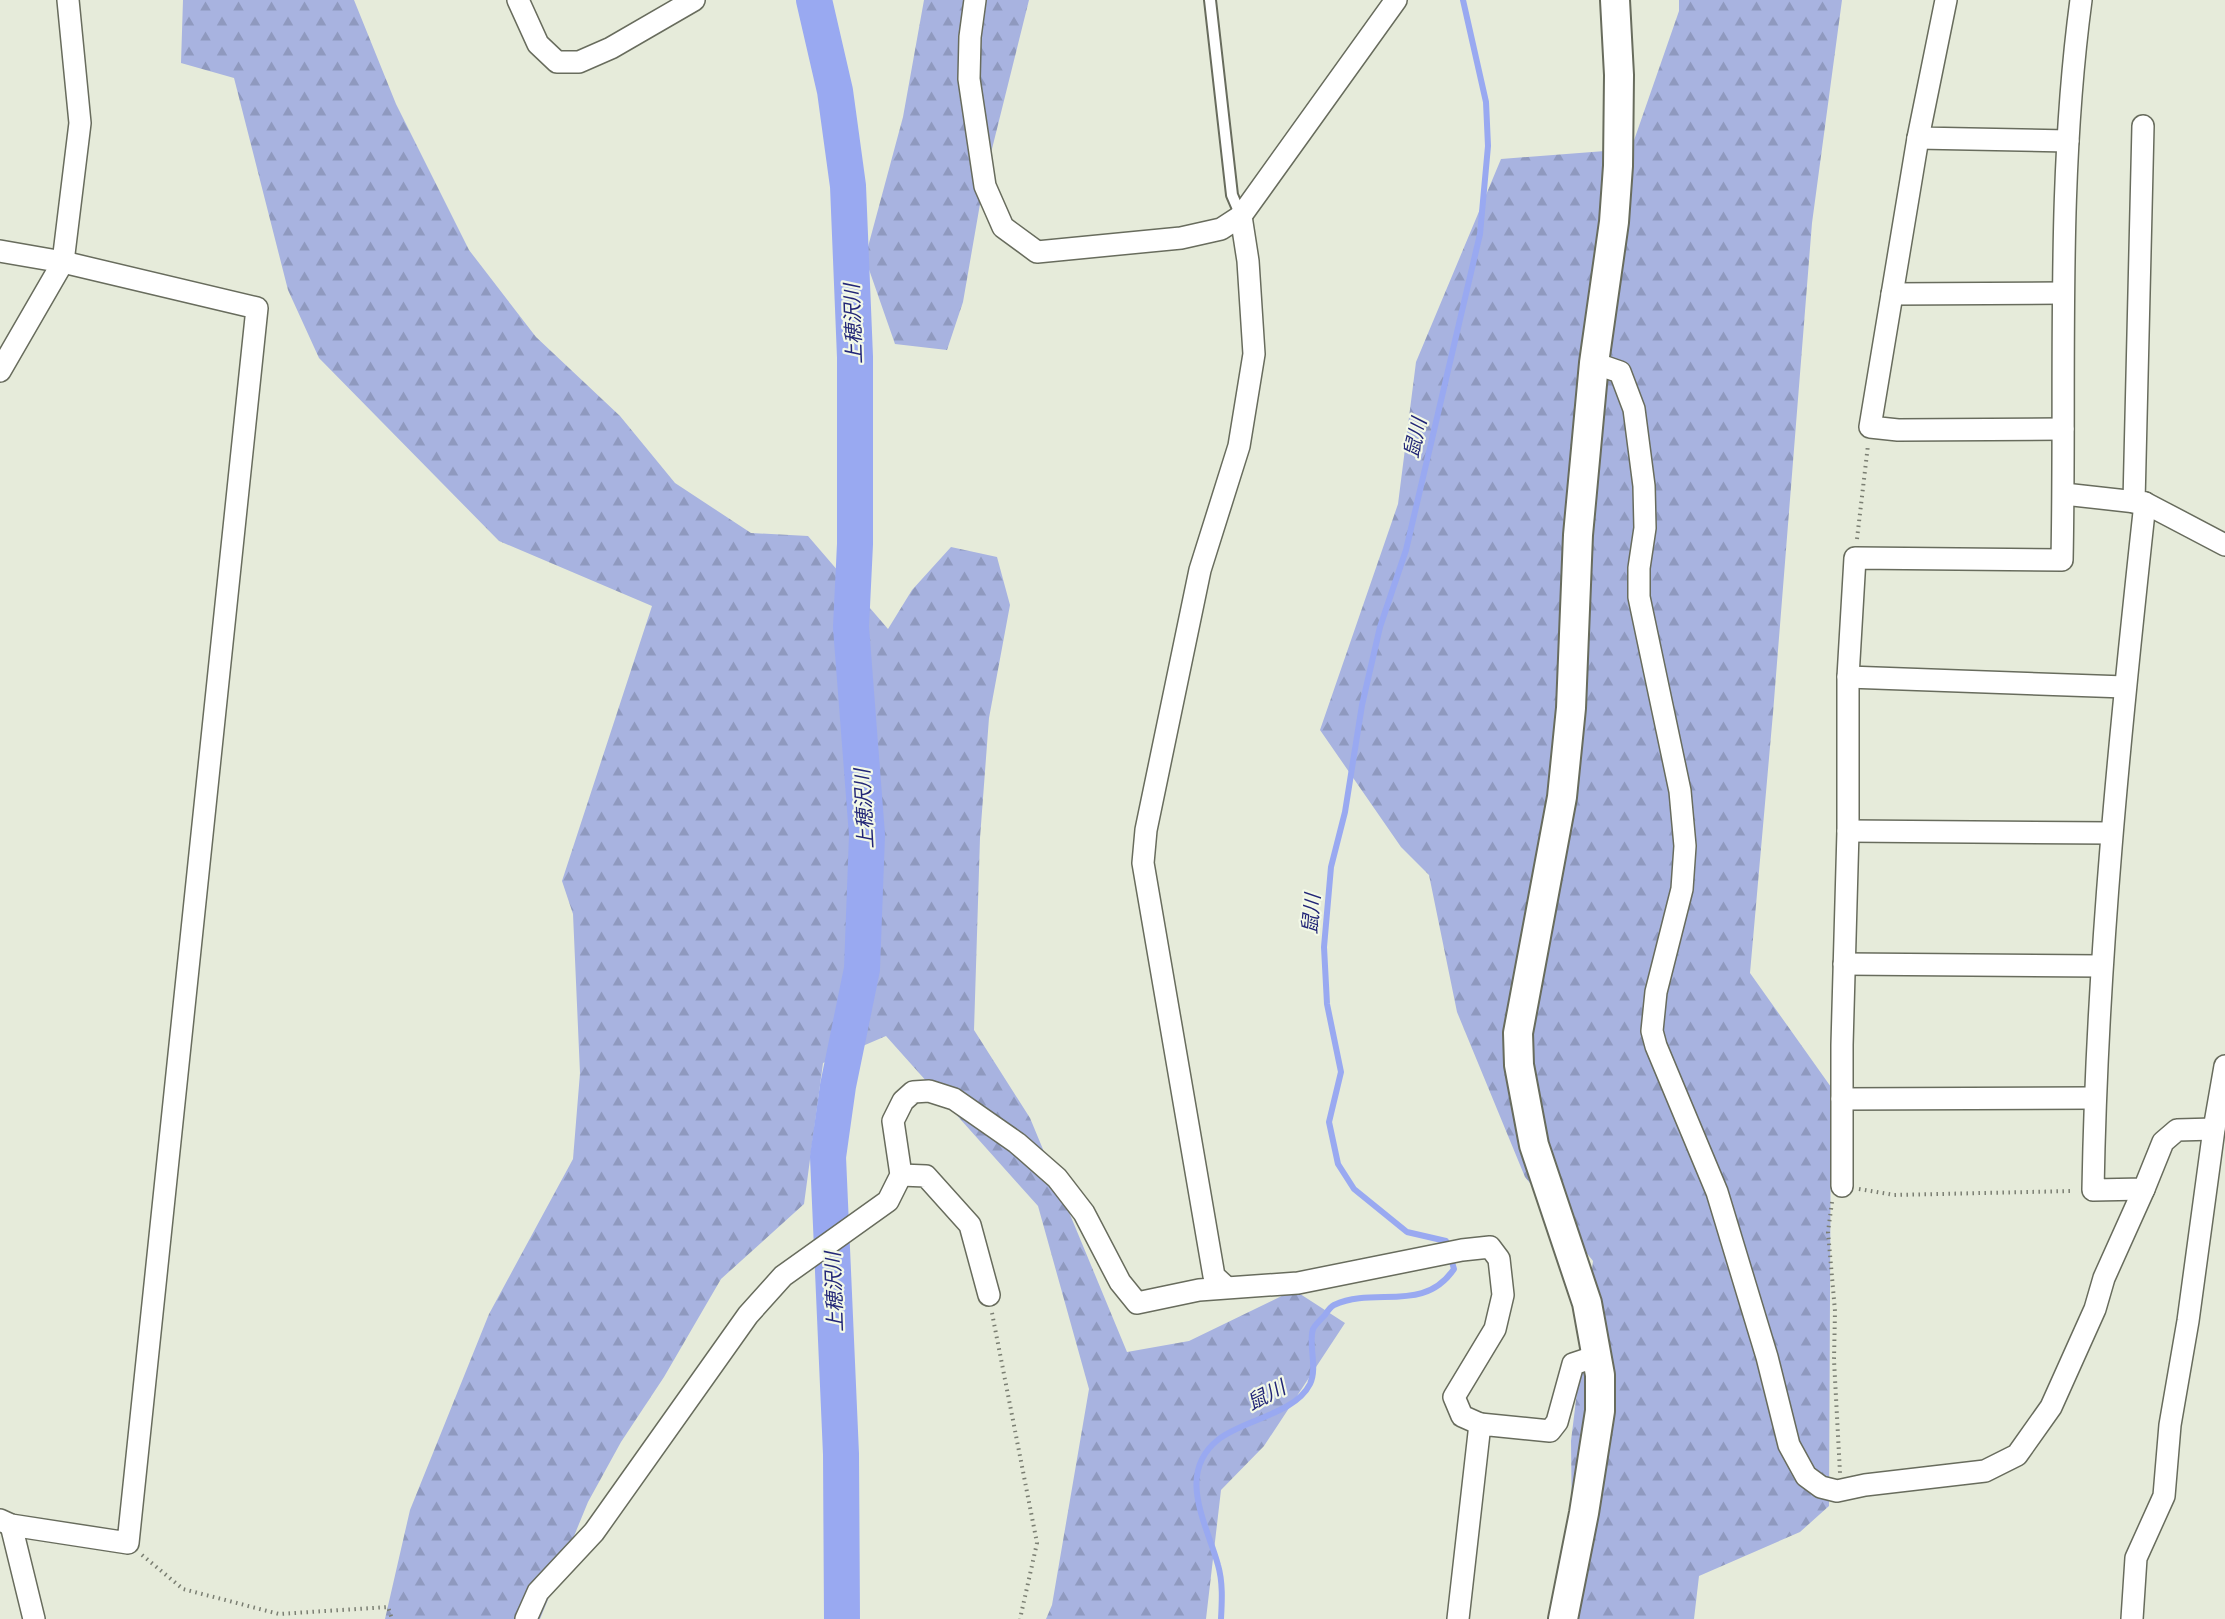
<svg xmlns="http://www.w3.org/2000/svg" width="2225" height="1619" font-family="'Times New Roman','Noto Sans JP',serif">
  <defs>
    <pattern id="forest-firs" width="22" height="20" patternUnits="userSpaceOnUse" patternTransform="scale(1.5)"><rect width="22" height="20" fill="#a8b3e0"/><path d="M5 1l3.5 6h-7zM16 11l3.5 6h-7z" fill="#8f99bf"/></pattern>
  </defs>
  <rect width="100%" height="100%" fill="#e6ebda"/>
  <g fill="url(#forest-firs)">
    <polygon points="183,0 354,0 396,104 469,250 536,337 620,416 675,483 751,533 808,536 888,629 912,590 951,547 997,557 1010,605 989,718 980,838 974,1030 1030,1118 1127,1352 1189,1341 1294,1290 1345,1323 1264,1446 1221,1490 1206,1619 1046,1619 1052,1605 1089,1389 1038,1206 886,1036 823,1063 804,1204 721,1279 664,1377 621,1442 588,1502 540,1619 385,1619 410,1510 489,1314 573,1159 580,1073 573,914 562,881 652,606 499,541 319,358 288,290 234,78 181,63"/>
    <polygon points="924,0 1029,0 984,181 963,302 947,350 895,344 865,258 903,117"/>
    <polygon points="1679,0 1842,0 1812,223 1773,713 1750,973 1831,1087 1829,1506 1800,1532 1699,1576 1694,1619 1573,1619 1571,1441 1593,1261 1525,1177 1457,1012 1429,875 1401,847 1320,730 1398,504 1416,362 1501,159 1631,149 1679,11"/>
  </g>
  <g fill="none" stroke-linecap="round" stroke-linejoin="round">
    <path stroke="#99a9f1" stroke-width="6" d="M1221,1619C1222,1601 1223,1582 1218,1565C1207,1524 1175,1473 1219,1439C1245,1419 1295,1414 1310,1384C1318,1367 1308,1345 1313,1329C1315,1325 1321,1319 1325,1315C1327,1312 1330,1307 1334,1305C1376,1286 1423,1314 1454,1269L1446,1241L1407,1232L1354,1189L1338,1164L1329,1122L1341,1072L1327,1004L1324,947L1331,867L1345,812L1362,705L1380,627L1406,550L1480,234L1488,146L1486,102L1463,0"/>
    <polyline stroke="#99a9f1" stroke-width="36" points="814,0 835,91 848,186 855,357 855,544 851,627 867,835 862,969 838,1086 828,1157 841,1454 842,1619"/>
    <g stroke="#686c5d" stroke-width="14">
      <polyline id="lane" points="1210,0 1232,195 1241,216"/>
    </g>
    <g stroke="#686c5d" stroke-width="24">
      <g id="street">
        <polyline points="518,0 538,44 557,62 579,62 611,48 694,0"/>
        <polyline points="975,0 970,37 969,79 985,186 1003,227 1037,252 1181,238 1221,229 1241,216 1396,0"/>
        <polyline points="1946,0 1918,138 2068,141"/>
        <polyline points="1918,138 1870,427 1898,430 2063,429"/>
        <polyline points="0,251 63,262 257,308 128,1543 11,1525 0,1520"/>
        <polyline points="1892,294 2063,293"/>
        <polyline points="1594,363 1620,372 1634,409 1644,486 1645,528 1639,568 1639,597 1680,791 1685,846 1682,889 1656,992 1652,1031 1656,1046 1717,1192 1767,1357 1789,1445 1806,1476 1821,1487 1837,1491 1865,1485 1985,1471 2017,1455 2051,1407 2095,1309 2104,1278 2144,1189"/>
        <polyline points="0,371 63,262 80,123 68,0"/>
        <polyline points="2064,494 2145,503 2225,545"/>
        <polyline points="2134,502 2143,126"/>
        <path d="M2145,503C2120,732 2097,960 2093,1190L2144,1189L2163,1142L2177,1130L2214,1129"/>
        <polyline points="1848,677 2125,687"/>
        <polyline points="1848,831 2111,833"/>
        <polyline points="1844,964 2101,966"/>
        <polyline points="1842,1099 2095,1098"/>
        <polyline points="901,1175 926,1176 970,1225 989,1295"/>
        <path d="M1842,1186V1045L1848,831V677L1855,558L2062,560C2066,373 2056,186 2081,0"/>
        <polyline points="1226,1287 1214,1276 1143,863 1146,830 1200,570 1239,446 1254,354 1248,261 1241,216"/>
        <polyline points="11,1525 34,1619"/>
        <polyline points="526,1619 538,1592 594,1532 748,1315 783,1276 888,1201 901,1175 893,1121 903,1101 913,1092 929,1091 954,1099 1017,1143 1057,1178 1084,1213 1120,1282 1137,1303 1199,1290 1298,1283 1462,1250 1490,1247 1499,1259 1503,1295 1495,1329 1454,1397 1462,1416 1480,1424"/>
        <polyline points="1458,1619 1480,1424 1550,1431 1557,1422 1573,1364 1597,1356"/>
        <polyline points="2132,1619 2136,1558 2164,1496 2170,1425 2188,1321 2214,1129 2225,1066"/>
      </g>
    </g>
    <g stroke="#686c5d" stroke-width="32">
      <polyline id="secondary" points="1563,1619 1584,1513 1600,1411 1600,1375 1587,1303 1534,1145 1519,1065 1518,1033 1562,797 1571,708 1578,535 1594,363 1614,222 1618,166 1619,75 1615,0"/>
    </g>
    <g stroke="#7a7e72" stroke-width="4" stroke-dasharray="1.5 4.5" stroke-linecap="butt">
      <polyline points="1857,539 1868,445"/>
      <polyline points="1859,1189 1894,1195 2073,1191"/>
      <polyline points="1832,1202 1828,1232 1835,1311 1834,1360 1840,1473"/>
      <polyline points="992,1313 1037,1543 1020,1619"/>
      <polyline points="142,1555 183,1589 279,1614 388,1607 392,1619"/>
    </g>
    <use href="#lane" stroke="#fff" stroke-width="10"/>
    <use href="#street" stroke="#fff" stroke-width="21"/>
    <use href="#secondary" stroke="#fff" stroke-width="28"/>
  </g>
  <g text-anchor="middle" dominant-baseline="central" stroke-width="4.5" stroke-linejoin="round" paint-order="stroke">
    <g font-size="20" font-style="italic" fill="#222677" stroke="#f3f9e7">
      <text transform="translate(853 324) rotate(-92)">上穂沢川</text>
      <text transform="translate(1415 438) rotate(-77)">鼠川</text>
      <text transform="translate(864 809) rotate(-93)">上穂沢川</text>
      <text transform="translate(1311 914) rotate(-85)">鼠川</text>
      <text transform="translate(834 1292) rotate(-92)">上穂沢川</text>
      <text transform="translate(1266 1395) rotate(-27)">鼠川</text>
    </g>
  </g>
</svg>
